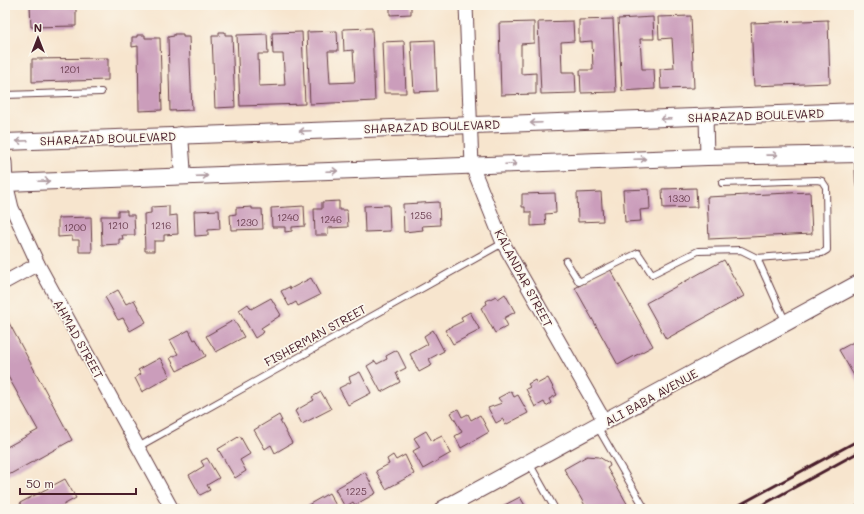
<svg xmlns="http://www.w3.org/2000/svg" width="864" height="514" font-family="Mali,sans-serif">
  <rect width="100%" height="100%" fill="#fbf7ec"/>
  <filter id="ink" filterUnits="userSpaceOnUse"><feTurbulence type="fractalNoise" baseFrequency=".025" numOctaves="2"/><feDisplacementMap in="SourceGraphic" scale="8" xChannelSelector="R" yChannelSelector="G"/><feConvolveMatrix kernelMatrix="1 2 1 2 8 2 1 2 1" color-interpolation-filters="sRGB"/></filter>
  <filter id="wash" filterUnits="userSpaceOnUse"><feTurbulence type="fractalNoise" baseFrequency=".012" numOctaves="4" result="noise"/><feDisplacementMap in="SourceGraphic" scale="16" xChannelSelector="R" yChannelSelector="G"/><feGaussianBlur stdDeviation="0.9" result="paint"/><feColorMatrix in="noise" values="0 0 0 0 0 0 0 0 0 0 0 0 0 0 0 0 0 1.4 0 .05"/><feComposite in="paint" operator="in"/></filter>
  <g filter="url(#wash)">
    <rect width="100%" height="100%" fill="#f7e5ce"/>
    <g id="blocks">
      <g fill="#cb9dbb">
        <polygon points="30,5 76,5 76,26 31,27"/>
        <polygon points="390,5 411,5 411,14 390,15"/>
        <polygon points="691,16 694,88 661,89 660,69 674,68 672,38 659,39 658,17"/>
        <polygon points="653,17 654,39 640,39 642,69 654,69 655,89 622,91 618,19"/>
        <polygon points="613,19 616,92 581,93 580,70 593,70 592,41 579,42 579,20"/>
        <polygon points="828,20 830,83 754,86 751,23"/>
        <polygon points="573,21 574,41 561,42 562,72 575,72 576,93 541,94 538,22"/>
        <polygon points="534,22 534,43 521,44 521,74 536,73 536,94 501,95 499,23"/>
        <polygon points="372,28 375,101 310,104 307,32 337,31 338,51 328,51 330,83 355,82 353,50 344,51 343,29"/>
        <polygon points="219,32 225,32 225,35 232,35 235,107 215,108 212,36 219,36"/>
        <polygon points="302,32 305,104 240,106 237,35 267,34 268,54 258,54 259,86 285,85 283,54 273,54 272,33"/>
        <polygon points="174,34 183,34 183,37 189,37 192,110 170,111 168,37 174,36"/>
        <polygon points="137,35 145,35 145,38 160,38 162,110 139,111 138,46 132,47 132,37 137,37"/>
        <polygon points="435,40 437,91 414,92 411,41"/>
        <polygon points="404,41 406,93 384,93 382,42"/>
        <polygon points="108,58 108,80 32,82 32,59"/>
        <polygon points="696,188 697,207 663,208 662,189"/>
        <polygon points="649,189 650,209 640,210 641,221 625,222 623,190"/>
        <polygon points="601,192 603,221 578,222 577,193"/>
        <polygon points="810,192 812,234 709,239 707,197"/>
        <polygon points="555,193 556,213 545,214 546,225 531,226 531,212 525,212 525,207 522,207 522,194"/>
        <polygon points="339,201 339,210 347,210 348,227 328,228 328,235 315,235 314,209 322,209 322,202"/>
        <polygon points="439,202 440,225 422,226 423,230 404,232 403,204"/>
        <polygon points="389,205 390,231 365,232 364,206"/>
        <polygon points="169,206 169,216 177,215 178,234 164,235 164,241 154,241 154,251 145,251 144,214 151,213 151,207"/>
        <polygon points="304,206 305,226 292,227 292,231 285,232 285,227 272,227 271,208"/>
        <polygon points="252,207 252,209 262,209 263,229 231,230 230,215 236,214 236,208"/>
        <polygon points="219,210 220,229 208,230 208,235 195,236 194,211"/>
        <polygon points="118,211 127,211 127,215 134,215 135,235 122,235 123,239 119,239 119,244 102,245 101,216 118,216"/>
        <polygon points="91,217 92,252 79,252 79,240 72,240 72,236 58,237 58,218"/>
        <polygon points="724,260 744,296 666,339 646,303"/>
        <polygon points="610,269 653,346 618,365 575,288"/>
        <polygon points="311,278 320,295 298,306 296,302 289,306 281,291 289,287 290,289"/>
        <polygon points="118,290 126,304 134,300 146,322 130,331 123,318 118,320 105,297"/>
        <polygon points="505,294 515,312 504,318 508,326 495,333 481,308 487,304 486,301 496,296 498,299"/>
        <polygon points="271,298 281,315 261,328 264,332 255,338 239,310 248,304 251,309"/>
        <polygon points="470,312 480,330 453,344 445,330 463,321 461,317"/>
        <polygon points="234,320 244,337 216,352 206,336"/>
        <polygon points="8,321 72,440 5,477 5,448 38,430 5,371 5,323"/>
        <polygon points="189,330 194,340 196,339 206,356 177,371 170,358 178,354 170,340"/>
        <polygon points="433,330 444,351 429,359 432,365 419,372 410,354 428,344 424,336"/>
        <polygon points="859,339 859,384 839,350"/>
        <polygon points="397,350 406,368 396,373 400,382 381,392 367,366 375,361 377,364 387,359 386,356"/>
        <polygon points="160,358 170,376 142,392 135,378 141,374 138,370"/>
        <polygon points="360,372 371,393 348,405 339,388 351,382 349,377"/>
        <polygon points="548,378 557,395 549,399 551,403 546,406 544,402 535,407 526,389 530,387 528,384 535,380 537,384"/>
        <polygon points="511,391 514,397 518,395 528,413 505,425 503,419 496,423 488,408 502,403 498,398"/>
        <polygon points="321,392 331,409 302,424 295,411 314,400 312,397"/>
        <polygon points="458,409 462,417 468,414 471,420 480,415 489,432 461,448 455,436 462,432 451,413"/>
        <polygon points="279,415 282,421 280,421 292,443 275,453 271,445 265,449 254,430"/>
        <polygon points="426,431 432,441 442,436 451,453 423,469 413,451 420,447 414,438"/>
        <polygon points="240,436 250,454 240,460 246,471 235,478 218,449"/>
        <polygon points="393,455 396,460 405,455 414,474 386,489 376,471 389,464 387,459"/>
        <polygon points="587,456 599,457 609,463 610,466 607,468 630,509 587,509 564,469"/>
        <polygon points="207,458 219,478 207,485 210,490 200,495 189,475 204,466 201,461"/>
        <polygon points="365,472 376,493 355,505 353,502 345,507 335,489"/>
        <polygon points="65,479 76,498 56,509 23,509 20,503"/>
        <polygon points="329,493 338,509 301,509"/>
        <polygon points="520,497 527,509 497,509"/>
        <polygon points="859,504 859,509 851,509"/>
      </g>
    </g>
  </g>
  <g filter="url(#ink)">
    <use href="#blocks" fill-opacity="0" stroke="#643d43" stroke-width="1"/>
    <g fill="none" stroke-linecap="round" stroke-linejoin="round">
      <g stroke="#643d43" stroke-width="8">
        <g id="service">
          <polyline points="5,95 101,92"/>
          <polyline points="858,155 859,183"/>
          <polyline points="722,183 817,180 822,181 826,187 827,250 822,253 757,258"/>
          <polyline points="566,261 579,282 638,253 652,274 698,251 741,250 757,258 786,323"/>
          <polyline points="597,426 645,509"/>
          <polyline points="138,447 503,243"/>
          <polyline points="529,463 555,509"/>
        </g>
      </g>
      <g stroke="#643d43" stroke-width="15">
        <g id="minor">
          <polyline points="466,5 472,166 503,243 605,422"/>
          <polyline points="706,117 707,157"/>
          <polyline points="5,162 6,183 12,208 38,264 172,509"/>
          <polyline points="5,282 38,264"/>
        </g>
      </g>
      <g stroke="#643d43" stroke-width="18">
        <g id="tertiary">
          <polyline points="180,135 183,176"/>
          <polyline points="5,142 859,111"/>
          <polyline points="5,183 707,157 859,154"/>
          <polyline points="443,509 859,283"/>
        </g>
      </g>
      <use href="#service" stroke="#fff" stroke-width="6"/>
      <use href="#minor" stroke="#fff" stroke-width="13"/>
      <use href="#tertiary" stroke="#fff" stroke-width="16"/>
      <g stroke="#4a1f2b" stroke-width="3">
        <polyline points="732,509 859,440"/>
        <polyline points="755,509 859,452"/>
      </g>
    </g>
    <defs><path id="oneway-shaft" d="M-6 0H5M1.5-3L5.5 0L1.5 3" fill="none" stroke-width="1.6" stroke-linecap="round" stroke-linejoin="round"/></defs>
    <g stroke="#ae9aa0">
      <use href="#oneway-shaft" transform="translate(666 119) rotate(178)"/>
      <use href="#oneway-shaft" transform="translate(536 123) rotate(178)"/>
      <use href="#oneway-shaft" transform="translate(305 131) rotate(178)"/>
      <use href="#oneway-shaft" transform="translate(22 141) rotate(178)"/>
      <use href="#oneway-shaft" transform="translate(772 155) rotate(-1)"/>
      <use href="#oneway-shaft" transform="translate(640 159) rotate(-2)"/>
      <use href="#oneway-shaft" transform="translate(511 164) rotate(-2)"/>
      <use href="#oneway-shaft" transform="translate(332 171) rotate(-2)"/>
      <use href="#oneway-shaft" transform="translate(202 176) rotate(-2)"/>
      <use href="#oneway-shaft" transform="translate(44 181) rotate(-2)"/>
    </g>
  </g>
  <g text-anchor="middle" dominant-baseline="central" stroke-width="3.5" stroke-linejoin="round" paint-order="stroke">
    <g font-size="10" fill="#6a3e4f">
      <text x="70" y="69">1201</text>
      <text x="679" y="198">1330</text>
      <text x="421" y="215">1256</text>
      <text x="288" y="217">1240</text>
      <text x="331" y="219">1246</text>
      <text x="247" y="222">1230</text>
      <text x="118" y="225">1210</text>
      <text x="161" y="225">1216</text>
      <text x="75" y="227">1200</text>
      <text x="356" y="491">1225</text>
    </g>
    <g font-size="12" fill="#4a1f2b" stroke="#fbf7ec">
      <text transform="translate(756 115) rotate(-2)">SHARAZAD BOULEVARD</text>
      <text transform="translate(432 126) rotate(-2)">SHARAZAD BOULEVARD</text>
      <text transform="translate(108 138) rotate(-2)">SHARAZAD BOULEVARD</text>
      <text transform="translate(524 278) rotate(62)">KALANDAR STREET</text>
      <text transform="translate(315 335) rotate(-29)">FISHERMAN STREET</text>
      <text transform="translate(79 339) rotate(61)">AHMAD STREET</text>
      <text transform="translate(651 397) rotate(-29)">ALI BABA AVENUE</text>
    </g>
  </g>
  <rect width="864" height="514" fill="none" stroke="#fbf7ec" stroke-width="20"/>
  <g transform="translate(38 38)" stroke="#fbf7ec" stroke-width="3" paint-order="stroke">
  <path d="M0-3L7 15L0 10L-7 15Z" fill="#4a1f2b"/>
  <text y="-6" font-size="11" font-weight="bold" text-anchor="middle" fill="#4a1f2b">N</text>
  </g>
  <path d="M20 488v6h116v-6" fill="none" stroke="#4a1f2b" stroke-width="2"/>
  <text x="26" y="488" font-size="12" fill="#4a1f2b" stroke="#fbf7ec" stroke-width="3" paint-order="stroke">50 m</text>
</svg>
